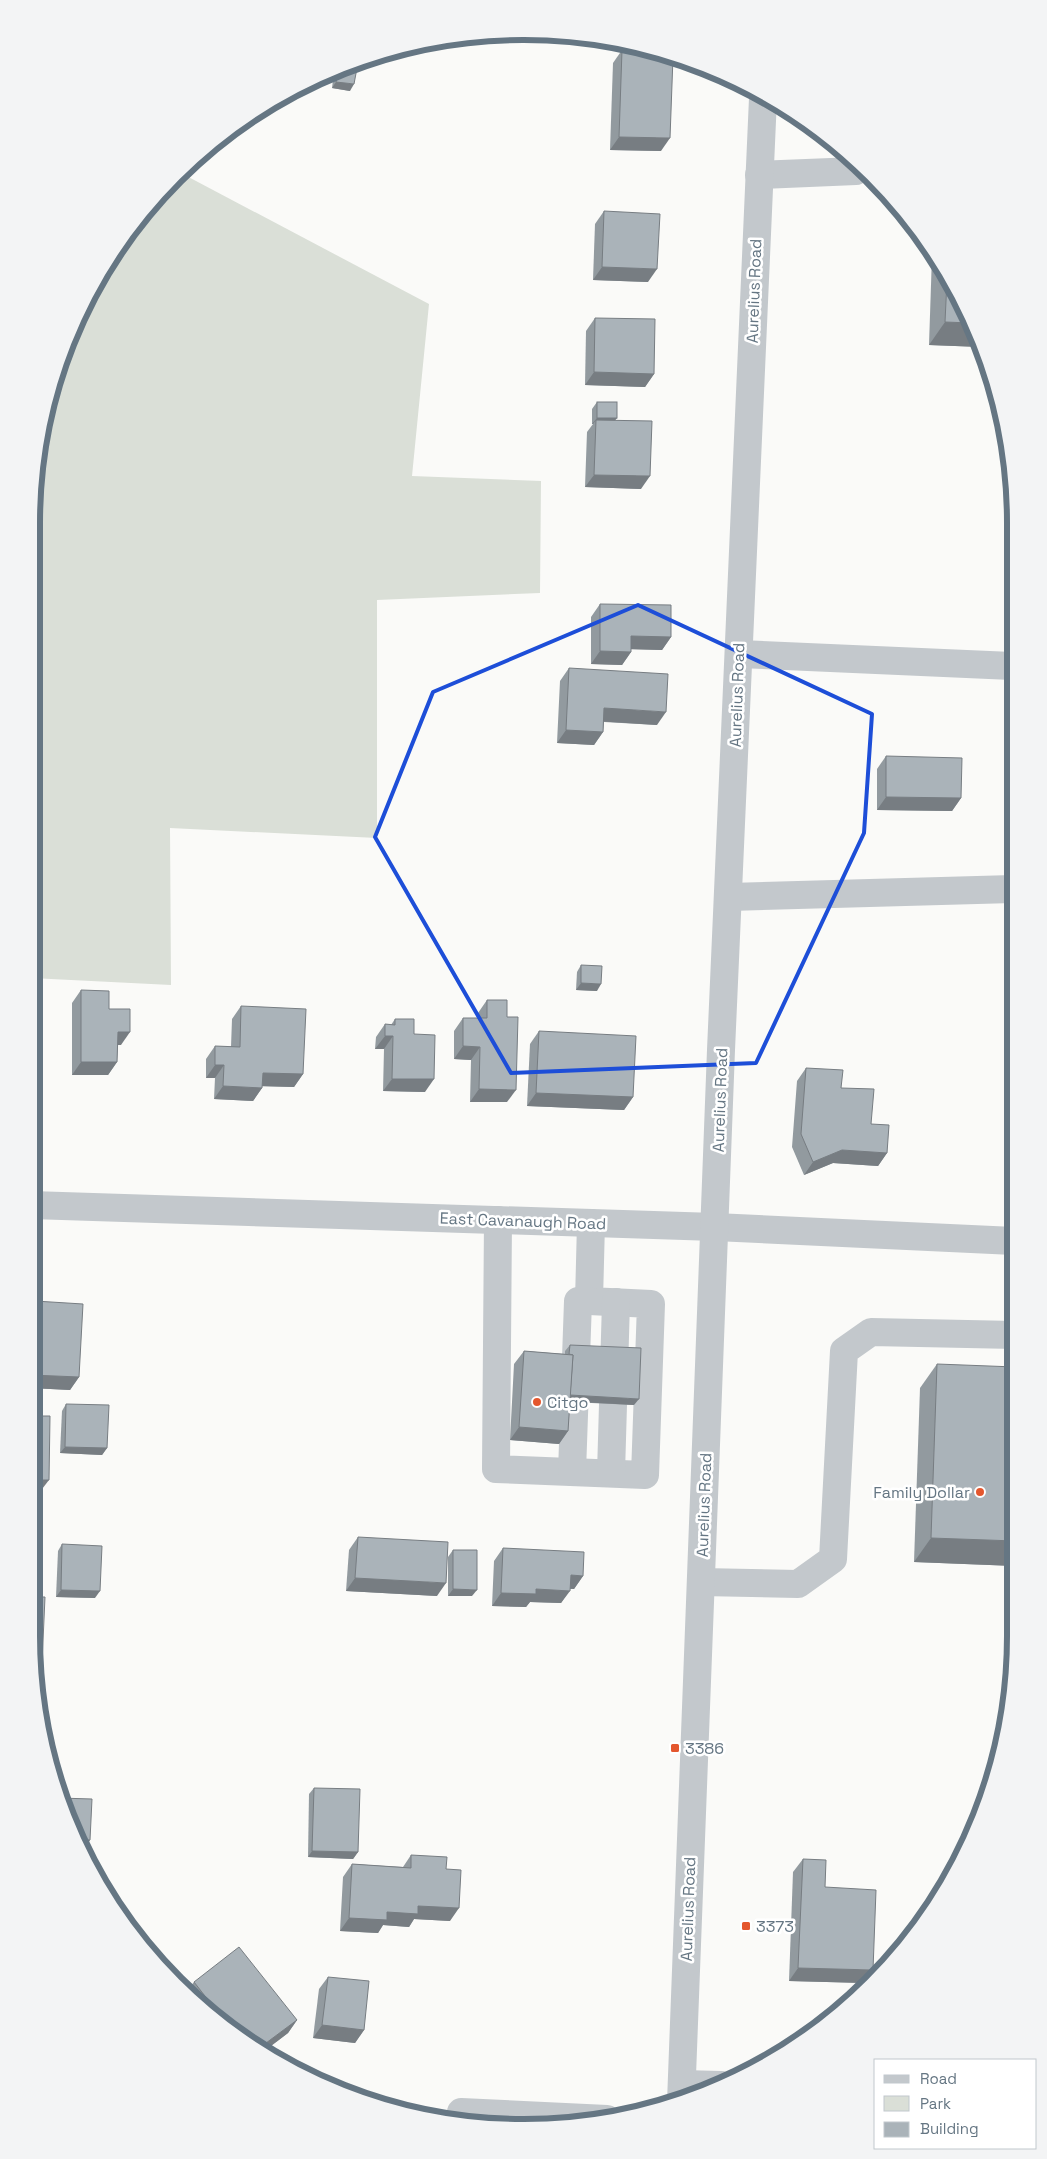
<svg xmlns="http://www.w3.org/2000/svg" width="1047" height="2159" font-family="'Space Grotesk',sans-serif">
  <rect width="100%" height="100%" fill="#fafaf8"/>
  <polygon fill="#dadfd7" points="179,172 429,304 412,476 541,481 540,593 377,600 377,838 170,828 171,985 31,978 31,523 41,427 69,335 114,250"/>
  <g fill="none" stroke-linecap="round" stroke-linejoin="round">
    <g stroke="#c3c8cc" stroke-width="28">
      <polyline points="759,175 856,171 856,166"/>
      <polyline points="739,654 1012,666"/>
      <polyline points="729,897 1013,889"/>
      <polyline points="31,1205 715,1227 1014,1241"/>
      <polyline points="498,1220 496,1469 645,1475 651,1304 589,1301 591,1223"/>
      <polyline points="572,1472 578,1301 589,1301"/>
      <polyline points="611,1473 616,1302"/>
      <polyline points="701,1582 798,1584 833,1559 844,1351 871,1332 1015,1335"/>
      <polyline points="682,2084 721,2085"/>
      <polyline points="681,2102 721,1050 763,98"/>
      <polyline points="461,2112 607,2119"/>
    </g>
  </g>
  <g fill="#929a9f">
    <polygon points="622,50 661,151 610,150 613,63"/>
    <polygon points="345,66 350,91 332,88 334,72 336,68"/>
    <polygon points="604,211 648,282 593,280 595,224"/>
    <polygon points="932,255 978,335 981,347 929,345"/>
    <polygon points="595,318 654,374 645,387 585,385 586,331"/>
    <polygon points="597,402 617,418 615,420 641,489 585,487 587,432 593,424 592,424 592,409"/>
    <polygon points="600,604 671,637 662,650 631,649 631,652 622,665 591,664 591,617"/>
    <polygon points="569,668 657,725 604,722 603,732 594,745 557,743 560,681"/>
    <polygon points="886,756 961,798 952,811 877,810 877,769"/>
    <polygon points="581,965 597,991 576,990 577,972"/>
    <polygon points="81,990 121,1045 118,1045 117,1062 108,1075 72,1075 72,1003"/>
    <polygon points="487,1000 507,1017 507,1102 470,1102 471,1060 454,1059 454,1031 463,1018 478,1018 478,1013"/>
    <polygon points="241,1006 303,1074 294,1087 262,1086 262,1088 253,1101 214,1099 215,1078 206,1078 206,1059 215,1046 231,1047 232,1019"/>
    <polygon points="395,1019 414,1034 425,1092 383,1091 384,1049 375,1049 376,1037 385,1024 391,1025"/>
    <polygon points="539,1031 633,1097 624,1110 527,1106 530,1044"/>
    <polygon points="806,1068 841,1088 871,1124 887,1153 878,1166 833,1163 804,1175 792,1147 797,1081"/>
    <polygon points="35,1301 79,1377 70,1390 31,1388 31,1307"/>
    <polygon points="570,1345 634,1405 570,1402 568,1431 559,1444 510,1440 514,1364 524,1351 565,1354 565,1351"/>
    <polygon points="937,1364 1015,1566 914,1562 920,1388"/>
    <polygon points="66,1404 107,1448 102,1455 60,1453 62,1411"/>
    <polygon points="358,1537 437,1596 346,1591 349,1550"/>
    <polygon points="62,1544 95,1598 56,1597 58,1551"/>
    <polygon points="503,1548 583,1576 574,1589 570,1589 561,1603 530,1602 526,1607 492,1606 494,1561"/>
    <polygon points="453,1550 472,1596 448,1596 448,1557"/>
    <polygon points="314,1788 358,1852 353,1859 308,1857 309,1794"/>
    <polygon points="411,1855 446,1869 450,1921 414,1919 409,1927 383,1925 378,1933 340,1931 343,1877 352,1864 403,1867"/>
    <polygon points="803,1859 825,1887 864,1983 789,1981 793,1872"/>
    <polygon points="328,1977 364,2030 355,2043 313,2038 319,1989"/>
    <polygon points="194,1982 297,2020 288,2033 263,2052 250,2045 199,2005 186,1992"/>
  </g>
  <g fill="#777d82">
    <polygon points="336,82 354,84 350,91 332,88"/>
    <polygon points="619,137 670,138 661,151 610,150"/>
    <polygon points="602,267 657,269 648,282 593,280"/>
    <polygon points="945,322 971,323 978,335 981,347 929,345"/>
    <polygon points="594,372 654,374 645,387 585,385"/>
    <polygon points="597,418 617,418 612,424 596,420 593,424 592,424"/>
    <polygon points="594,475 650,476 641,489 585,487"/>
    <polygon points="631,636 671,637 662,650 622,649"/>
    <polygon points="600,651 631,652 622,665 591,664"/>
    <polygon points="604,708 666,712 657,725 595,721"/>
    <polygon points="566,730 603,732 594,745 557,743"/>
    <polygon points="886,797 961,798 952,811 877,810"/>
    <polygon points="581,983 601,984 597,991 576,990"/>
    <polygon points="118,1032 130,1032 121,1045 109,1045"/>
    <polygon points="385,1036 393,1036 384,1049 375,1049"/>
    <polygon points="463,1046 480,1047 471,1060 454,1059"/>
    <polygon points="81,1062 117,1062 108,1075 72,1075"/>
    <polygon points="215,1065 224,1065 215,1078 206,1078"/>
    <polygon points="263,1073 303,1074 294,1087 254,1086"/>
    <polygon points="392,1079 434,1079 425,1092 383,1091"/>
    <polygon points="223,1086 262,1088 253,1101 214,1099"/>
    <polygon points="479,1089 516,1090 507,1102 470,1102"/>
    <polygon points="536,1093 633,1097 624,1110 527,1106"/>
    <polygon points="842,1150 887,1153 878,1166 833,1163 804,1175 813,1162"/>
    <polygon points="31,1375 79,1377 70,1390 31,1388"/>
    <polygon points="566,1395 639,1399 634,1405 561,1401"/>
    <polygon points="519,1427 568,1431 559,1444 510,1440"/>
    <polygon points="65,1447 107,1448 102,1455 60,1453"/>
    <polygon points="31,1480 49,1480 39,1493 31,1493"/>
    <polygon points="931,1538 1015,1541 1015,1566 914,1562"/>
    <polygon points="571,1575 583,1576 574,1589 562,1588"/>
    <polygon points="355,1578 446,1583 437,1596 346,1591"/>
    <polygon points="453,1589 477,1590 472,1596 448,1596"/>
    <polygon points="536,1589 570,1591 561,1603 530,1602 526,1607 492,1606 501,1593"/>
    <polygon points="61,1590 100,1591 95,1598 56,1597"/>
    <polygon points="34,1663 42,1663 35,1674"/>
    <polygon points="78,1840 90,1840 86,1847 81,1847"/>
    <polygon points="312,1851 358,1852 353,1859 308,1857"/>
    <polygon points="418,1906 459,1908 450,1921 414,1919 409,1927 383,1925 378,1933 340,1931 349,1918 387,1912"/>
    <polygon points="798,1968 873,1970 864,1983 789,1981"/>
    <polygon points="297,2020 288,2033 263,2052 258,2049"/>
    <polygon points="322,2025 364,2030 355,2043 313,2038"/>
  </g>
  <g fill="#aab3b9" stroke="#777d82">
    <polygon points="622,50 654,51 673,57 670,138 619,137"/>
    <polygon points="345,66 357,68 354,84 336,82 338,68"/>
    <polygon points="604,211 660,214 657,269 602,267"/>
    <polygon points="947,280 971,323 945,322"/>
    <polygon points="595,318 655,319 654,374 594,372"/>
    <rect x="597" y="402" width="20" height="16"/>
    <polygon points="596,420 652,421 650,476 594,475"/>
    <polygon points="600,604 671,605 671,637 631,636 631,652 600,651"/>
    <polygon points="569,668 668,674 666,712 604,708 603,732 566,730"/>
    <polygon points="886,756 962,758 961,798 886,797"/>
    <polygon points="581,965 602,966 601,984 581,983"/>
    <polygon points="81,990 109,991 109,1009 130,1009 130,1032 118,1032 117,1062 81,1062"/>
    <polygon points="487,1000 507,1000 507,1017 518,1017 516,1090 479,1089 480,1047 463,1046 463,1018 487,1018"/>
    <polygon points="241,1006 306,1009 303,1074 263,1073 262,1088 223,1086 224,1065 215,1065 215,1046 240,1047"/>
    <polygon points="395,1019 414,1019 414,1034 435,1035 434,1079 392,1079 393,1036 385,1036 385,1024 395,1025"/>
    <polygon points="539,1031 636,1036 633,1097 536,1093"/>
    <polygon points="806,1068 843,1070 841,1088 874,1089 871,1124 889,1125 887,1153 842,1150 813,1162 801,1134"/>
    <polygon points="35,1301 83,1304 79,1377 31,1375 31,1343 32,1343"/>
    <polygon points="570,1345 641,1348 639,1399 570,1395 573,1355 569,1354"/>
    <polygon points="524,1351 573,1355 568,1431 519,1427"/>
    <polygon points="937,1364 1015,1367 1015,1541 931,1538"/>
    <polygon points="66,1404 109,1405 107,1448 65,1447"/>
    <polygon points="31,1416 50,1416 49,1480 31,1480"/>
    <polygon points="31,1499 37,1499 35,1547 31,1547"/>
    <polygon points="358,1537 448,1542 446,1583 355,1578"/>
    <polygon points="62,1544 102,1546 100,1591 61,1590"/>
    <polygon points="503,1548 584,1552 583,1576 571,1575 570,1591 536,1589 536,1594 501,1593"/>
    <polygon points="453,1550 477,1550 477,1590 453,1589"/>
    <polygon points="31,1597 45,1597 42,1663 34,1663 31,1636"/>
    <polygon points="314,1788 360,1789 358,1852 312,1851"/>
    <polygon points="59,1798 92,1799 90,1840 78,1840"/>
    <polygon points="411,1855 447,1857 446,1869 461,1870 459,1908 418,1906 418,1914 387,1912 387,1920 349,1918 352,1864 411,1868"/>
    <polygon points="803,1859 826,1860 825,1887 876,1890 873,1970 798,1968"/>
    <polygon points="239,1947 297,2020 258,2049 250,2045 233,2032 194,1982"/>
    <polygon points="328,1977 369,1981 364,2030 322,2025"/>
  </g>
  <path fill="none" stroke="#1d4ed8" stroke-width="4" stroke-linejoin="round" d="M638,605L872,714L864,833L756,1063L511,1073L375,837L433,692Z"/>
  <g fill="#e4572e" stroke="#fff" stroke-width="2">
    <circle cx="537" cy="1402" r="5"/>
    <circle cx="980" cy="1492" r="5"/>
    <rect x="670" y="1743" width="10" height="10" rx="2.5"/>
    <rect x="741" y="1921" width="10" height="10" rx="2.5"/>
  </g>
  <g text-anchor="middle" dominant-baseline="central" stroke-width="5" stroke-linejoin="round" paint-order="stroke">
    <g font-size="16" fill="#657683" stroke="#fff">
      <text transform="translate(754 291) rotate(-88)">Aurelius Road</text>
      <text transform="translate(737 695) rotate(-88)">Aurelius Road</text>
      <text transform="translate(720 1100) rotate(-88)">Aurelius Road</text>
      <text transform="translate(523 1221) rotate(2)">East Cavanaugh Road</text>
      <text transform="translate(704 1505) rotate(-88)">Aurelius Road</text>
      <text transform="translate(688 1909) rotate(-88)">Aurelius Road</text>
    </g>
    <g font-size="16" fill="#657683" stroke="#fff" text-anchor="start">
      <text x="547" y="1402">Citgo</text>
      <text x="970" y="1492" text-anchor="end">Family Dollar</text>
      <text x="685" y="1748">3386</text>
      <text x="756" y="1926">3373</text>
    </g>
  </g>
  <path d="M0 0H1047V2159H0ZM523 40H524A483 483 0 0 1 1007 523V1636A483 483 0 0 1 524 2119H523A483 483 0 0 1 40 1636V523A483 483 0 0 1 523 40Z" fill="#f3f4f5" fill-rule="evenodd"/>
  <path fill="none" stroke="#657683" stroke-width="6" d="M523 40H524A483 483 0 0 1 1007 523V1636A483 483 0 0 1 524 2119H523A483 483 0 0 1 40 1636V523A483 483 0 0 1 523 40Z"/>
  <rect x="874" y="2059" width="162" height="90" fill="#ffffff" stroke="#c1c8cd"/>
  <rect x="884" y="2075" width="25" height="8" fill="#c3c8cc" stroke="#c1c8cd"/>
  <text x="920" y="2084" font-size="15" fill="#657683">Road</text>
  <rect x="884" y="2096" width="25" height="15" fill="#dadfd7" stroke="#c1c8cd"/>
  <text x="920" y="2109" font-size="15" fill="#657683">Park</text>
  <rect x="884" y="2122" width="25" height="15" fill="#aab3b9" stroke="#c1c8cd"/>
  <text x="920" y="2134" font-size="15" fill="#657683">Building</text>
</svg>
